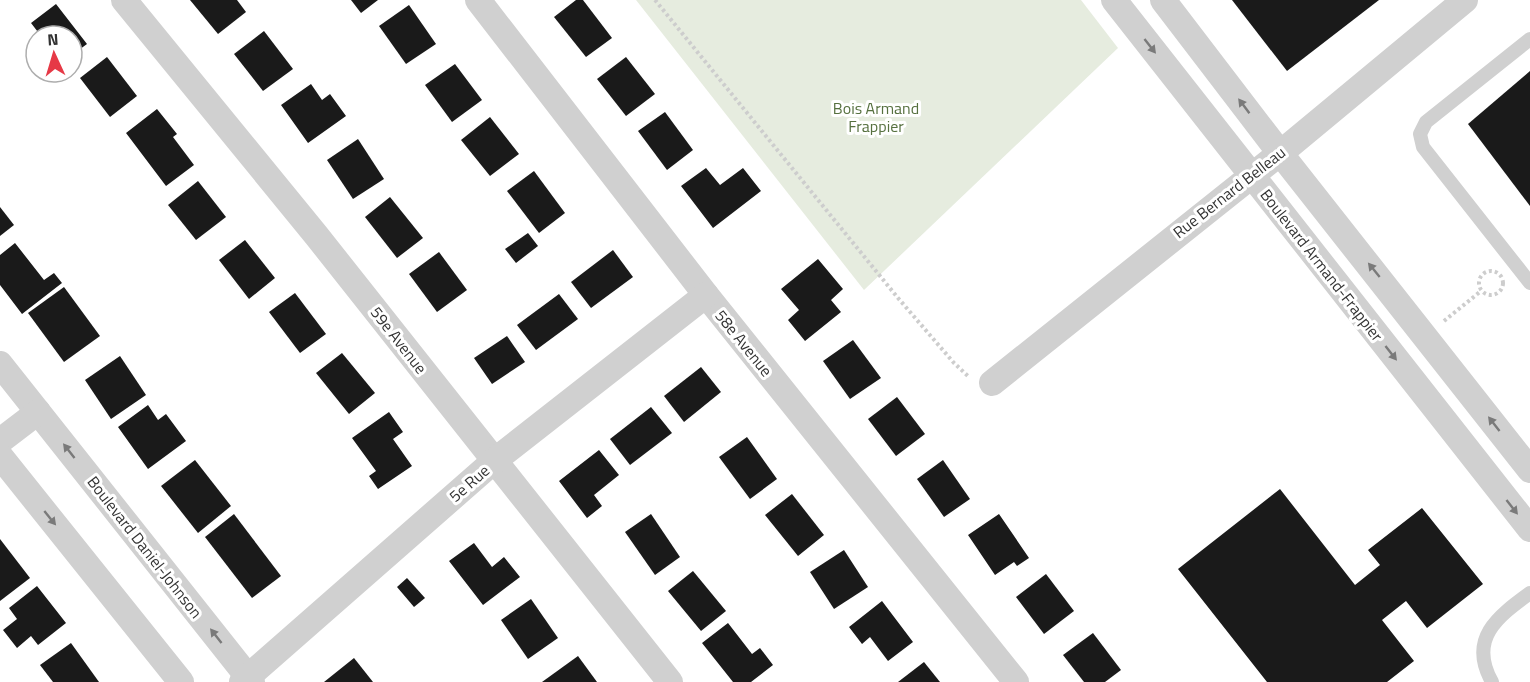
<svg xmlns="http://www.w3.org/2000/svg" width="1530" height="682" font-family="'Titillium Web',sans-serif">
  <rect width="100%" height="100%" fill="#fff"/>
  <polygon fill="#e6ecdf" points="636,0 1081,0 1118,48 864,290"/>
  <g fill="#1a1a1a">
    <polygon points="190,0 237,0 246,12 218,34"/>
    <polygon points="351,0 378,0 361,13"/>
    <polygon points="576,0 583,0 612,38 586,57 554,17"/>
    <polygon points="1232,0 1379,0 1287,71"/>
    <polygon points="56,4 87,44 72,55 72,36 41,36 31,23"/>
    <polygon points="409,5 436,44 406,64 379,26"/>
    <polygon points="264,31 293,69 263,91 234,54"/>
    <polygon points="107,57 137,96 110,117 80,78"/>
    <polygon points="626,57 655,94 626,116 597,79"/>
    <polygon points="455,64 482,100 452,122 425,85"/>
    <polygon points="1530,71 1530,206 1468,124"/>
    <polygon points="311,84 322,100 330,94 346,116 308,143 281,105"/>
    <polygon points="157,109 177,134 173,137 194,165 166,186 126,133"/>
    <polygon points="665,112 693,150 667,170 638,131"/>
    <polygon points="490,117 519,154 490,176 461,140"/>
    <polygon points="358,139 384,179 353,199 327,160"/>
    <polygon points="706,168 720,185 743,168 761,191 713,228 681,186"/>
    <polygon points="534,171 565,213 539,233 507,191"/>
    <polygon points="198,181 226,217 196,240 168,205"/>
    <polygon points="390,197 423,238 397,258 365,217"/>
    <polygon points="0,207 14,225 0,236"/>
    <polygon points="528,233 538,246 516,263 505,249"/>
    <polygon points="245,240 275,278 249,299 219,260"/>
    <polygon points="15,243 44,280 54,273 62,283 22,314 0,285 0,255"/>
    <polygon points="613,250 633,277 591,308 571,282"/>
    <polygon points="439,252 467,290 437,312 409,274"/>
    <polygon points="818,259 843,289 831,300 841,312 805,341 788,320 799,310 781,289"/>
    <polygon points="64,287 100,336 64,362 28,313"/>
    <polygon points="295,293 326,334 300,353 269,312"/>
    <polygon points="559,294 578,319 536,350 517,325"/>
    <polygon points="507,336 525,362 492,384 474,358"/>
    <polygon points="853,340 881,378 850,399 823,361"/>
    <polygon points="342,353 375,393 349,414 316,373"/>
    <polygon points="120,356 146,395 111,419 85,380"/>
    <polygon points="701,367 721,392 684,422 664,396"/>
    <polygon points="897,397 925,434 896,456 868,419"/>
    <polygon points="148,405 158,420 166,414 186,441 148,469 118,427"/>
    <polygon points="651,407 672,433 630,465 610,439"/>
    <polygon points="389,412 403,432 393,439 412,466 378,489 369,476 376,471 352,438"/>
    <polygon points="747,437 777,479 750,499 719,457"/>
    <polygon points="599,450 619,475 594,495 602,506 587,518 559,481"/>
    <polygon points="195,460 231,506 198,533 161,486"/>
    <polygon points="943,460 970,499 944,517 917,479"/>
    <polygon points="1280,489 1355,585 1380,565 1368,550 1422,508 1483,584 1427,628 1406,601 1382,620 1414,661 1387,682 1267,682 1178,569"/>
    <polygon points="792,494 824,535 798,556 765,515"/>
    <polygon points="234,514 281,576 252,598 205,537"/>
    <polygon points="651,514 680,557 655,575 625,532"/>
    <polygon points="999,514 1029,558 1017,566 1014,562 995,575 968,535"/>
    <polygon points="0,539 30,578 0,601"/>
    <polygon points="474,543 492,567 504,557 520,577 483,605 449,561"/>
    <polygon points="844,550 868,587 834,609 810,572"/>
    <polygon points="693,571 726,611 701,631 668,591"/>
    <polygon points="1046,574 1074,611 1044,634 1016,597"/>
    <polygon points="407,578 425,598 414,607 397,587"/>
    <polygon points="37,586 66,623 38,645 31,636 17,648 3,630 17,619 9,608"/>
    <polygon points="531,599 558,638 528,659 501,620"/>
    <polygon points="882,601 913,642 888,661 870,637 862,644 849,627"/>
    <polygon points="728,623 752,654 760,648 773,665 751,682 733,682 702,643"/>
    <polygon points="1093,633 1121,670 1105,682 1084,682 1063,655"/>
    <polygon points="71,643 99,682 53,682 40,665"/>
    <polygon points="578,656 597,682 542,682"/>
    <polygon points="354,658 373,682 324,682"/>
    <polygon points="924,662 940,682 898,682"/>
  </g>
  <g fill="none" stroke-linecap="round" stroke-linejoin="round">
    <g stroke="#cdcdcd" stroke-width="4" stroke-dasharray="3 3" stroke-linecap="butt">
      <polyline points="655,0 898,298 954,363 969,377"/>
      <circle cx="1491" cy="283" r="12"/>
      <polyline points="1444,321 1481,291"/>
    </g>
    <g stroke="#d0d0d0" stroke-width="14">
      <polyline points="1530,39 1426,122 1420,134 1423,147 1530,283"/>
      <path d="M1492,682C1468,639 1497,617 1530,593"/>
    </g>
    <g stroke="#d0d0d0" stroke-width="26">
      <polyline points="124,0 316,235 670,682"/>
      <polyline points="478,0 706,295 1016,682"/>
      <polyline points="1114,0 1530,529"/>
      <polyline points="1163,0 1280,153 1530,470"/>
      <polyline points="0,364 252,682"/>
      <polyline points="992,383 1289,146 1465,0"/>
      <polyline points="0,441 38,412"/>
      <polyline points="0,456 181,682"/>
      <polyline points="242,682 494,461 706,295"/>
    </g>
  </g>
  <defs><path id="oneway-solid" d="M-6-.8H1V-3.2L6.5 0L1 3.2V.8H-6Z" transform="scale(1.5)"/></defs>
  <g fill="#7a7a7a">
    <use href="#oneway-solid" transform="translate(1150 46) rotate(52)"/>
    <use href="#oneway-solid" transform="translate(1244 106) rotate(-127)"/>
    <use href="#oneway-solid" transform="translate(1374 270) rotate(-129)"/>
    <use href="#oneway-solid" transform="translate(1391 353) rotate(52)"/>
    <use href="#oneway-solid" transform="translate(1494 424) rotate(-128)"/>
    <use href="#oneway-solid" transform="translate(69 451) rotate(-128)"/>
    <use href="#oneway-solid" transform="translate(1512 507) rotate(52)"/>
    <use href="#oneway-solid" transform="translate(50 518) rotate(51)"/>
    <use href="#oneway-solid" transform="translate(216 636) rotate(-128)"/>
  </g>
  <g text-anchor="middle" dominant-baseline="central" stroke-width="6" stroke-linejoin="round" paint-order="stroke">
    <g font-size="16" fill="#56703f" stroke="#fff">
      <text x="876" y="108">Bois Armand<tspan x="876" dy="18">Frappier</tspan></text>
    </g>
    <g font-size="16" fill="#333" stroke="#fff">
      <text transform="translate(1229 192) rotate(-38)">Rue Bernard Belleau</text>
      <text transform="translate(1322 265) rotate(52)">Boulevard Armand-Frappier</text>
      <text transform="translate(399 340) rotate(52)">59e Avenue</text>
      <text transform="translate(744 343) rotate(51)">58e Avenue</text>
      <text transform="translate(469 483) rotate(-41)">5e Rue</text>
      <text transform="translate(145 547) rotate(52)">Boulevard Daniel-Johnson</text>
    </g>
  </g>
  <g transform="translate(54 54) rotate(356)"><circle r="28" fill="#ffffff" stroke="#adadad" stroke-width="1.5"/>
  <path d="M0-4.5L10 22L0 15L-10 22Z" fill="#e63946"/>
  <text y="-9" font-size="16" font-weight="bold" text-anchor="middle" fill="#333333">N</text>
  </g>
</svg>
